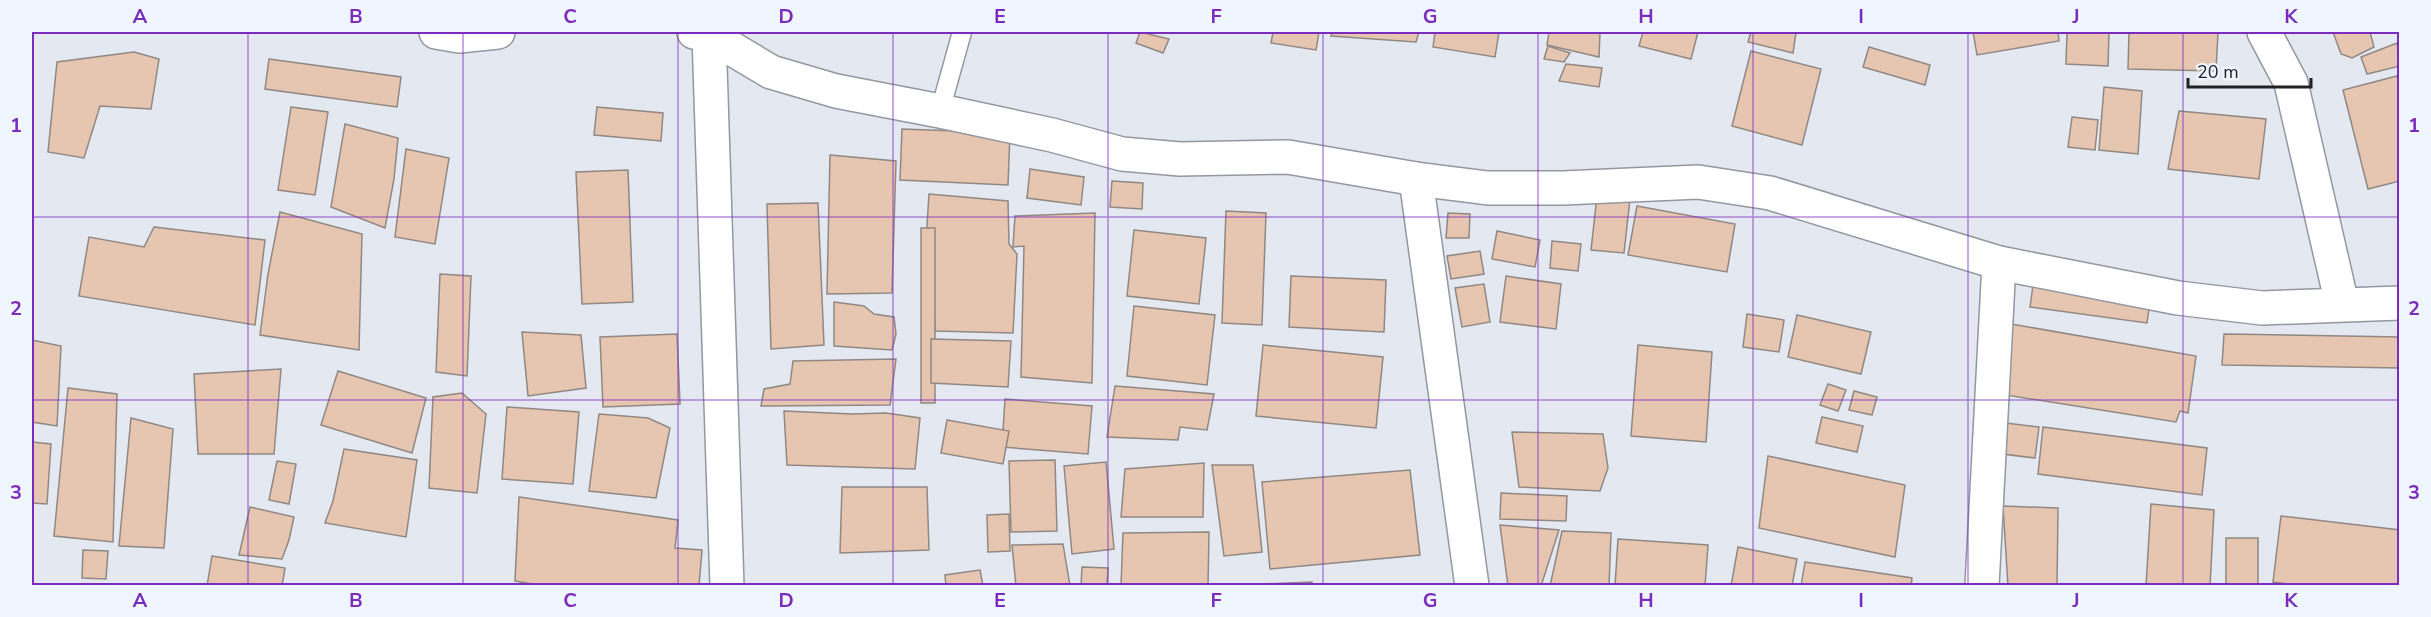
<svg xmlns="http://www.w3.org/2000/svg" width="2431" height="617" font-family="'Nunito Sans',sans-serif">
  <rect width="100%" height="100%" fill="#e3e8f1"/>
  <g fill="#e7c6b1" stroke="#918883" stroke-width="1.5">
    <polygon points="1140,32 1169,39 1163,53 1136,43"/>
    <polygon points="1273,32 1319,32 1316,50 1271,43"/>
    <polygon points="1332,32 1419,32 1416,42 1331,36"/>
    <polygon points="1435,32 1499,32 1495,57 1433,47"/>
    <polygon points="1549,32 1600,32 1599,57 1547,45"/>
    <polygon points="1643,32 1698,32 1691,59 1639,46"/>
    <polygon points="1751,32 1796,32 1793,53 1748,42"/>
    <polygon points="1973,32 2058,32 2059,41 1977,55"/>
    <polygon points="2067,32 2109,32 2108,66 2066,64"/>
    <polygon points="2129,32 2218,32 2216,71 2128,69"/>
    <polygon points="2333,32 2370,32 2374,47 2352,58 2341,54"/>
    <polygon points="2397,43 2400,66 2367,74 2361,57"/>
    <polygon points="1548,46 1570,53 1564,62 1544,59"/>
    <polygon points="1869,47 1930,65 1925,85 1863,67"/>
    <polygon points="1751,51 1821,69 1802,145 1732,126"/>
    <polygon points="134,52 159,59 151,109 100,106 84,158 48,152 57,62"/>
    <polygon points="269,59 401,77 397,107 265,89"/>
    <polygon points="1566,64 1602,68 1599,87 1559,81"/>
    <polygon points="2397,76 2400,87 2400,181 2368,189 2343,90"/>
    <polygon points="2104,87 2142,91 2138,154 2099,150"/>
    <polygon points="291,107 328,112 315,195 278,190"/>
    <polygon points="597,107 663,113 661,141 594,135"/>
    <polygon points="2179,111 2266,119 2259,179 2168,169"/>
    <polygon points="2072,117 2098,120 2095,150 2068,147"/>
    <polygon points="345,124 398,138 394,179 385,228 331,207"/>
    <polygon points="902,129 1010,133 1008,185 900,180"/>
    <polygon points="406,149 449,158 435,244 395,237"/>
    <polygon points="830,155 896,161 892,293 827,294"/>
    <polygon points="1030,169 1084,177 1081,205 1027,198"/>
    <polygon points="628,170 633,302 582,304 576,172"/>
    <polygon points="1112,181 1143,183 1142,209 1110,207"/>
    <polygon points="929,194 1008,201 1009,244 1017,254 1013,333 935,331 932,253 925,257"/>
    <polygon points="1597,196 1630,199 1624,253 1591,250"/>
    <polygon points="818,203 824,345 771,349 767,204"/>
    <polygon points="1637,206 1735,224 1727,272 1628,255"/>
    <polygon points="1226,211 1266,213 1262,325 1222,323"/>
    <polygon points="280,212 362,234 359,350 260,335 268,274"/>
    <polygon points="1095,213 1092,383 1021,377 1024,246 1013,247 1015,216"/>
    <polygon points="1448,213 1470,214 1469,238 1446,238"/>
    <polygon points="154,227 265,240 255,325 79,296 89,237 144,247"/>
    <rect x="921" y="228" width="14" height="175"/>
    <polygon points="1134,230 1206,238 1199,304 1127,296"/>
    <polygon points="1497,231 1540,240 1535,267 1492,259"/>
    <polygon points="1552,241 1581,244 1578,271 1550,268"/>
    <polygon points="1480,251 1484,274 1451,279 1447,256"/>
    <polygon points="440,274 471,276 467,376 436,372"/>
    <polygon points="1291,276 1386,280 1384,332 1289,327"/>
    <polygon points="1506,276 1561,284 1556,329 1500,322"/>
    <polygon points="2034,278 2151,294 2147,323 2030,307"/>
    <polygon points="1484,284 1490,322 1462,327 1455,288"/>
    <polygon points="834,302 864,306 874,314 894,317 896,334 892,350 834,346"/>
    <polygon points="1134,306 1215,315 1207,385 1127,376"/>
    <polygon points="1747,314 1784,320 1779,352 1743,347"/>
    <polygon points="1797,315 1871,332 1861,374 1788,357"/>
    <polygon points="2011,324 2196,356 2188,413 2180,411 2176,422 2000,394"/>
    <polygon points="522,332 581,335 586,388 528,396"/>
    <polygon points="677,334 680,404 603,407 600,337"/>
    <polygon points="2224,334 2400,337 2400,368 2222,365"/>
    <polygon points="931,339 1011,341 1008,387 931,383"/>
    <polygon points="32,340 61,346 57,426 32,422"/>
    <polygon points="1263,345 1383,357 1376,428 1256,416"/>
    <polygon points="1638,345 1712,352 1706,442 1631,436"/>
    <polygon points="896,359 890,405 761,406 764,389 790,384 793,361"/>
    <polygon points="281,369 274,454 198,454 194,374"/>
    <polygon points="338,371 426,398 412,453 321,425"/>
    <polygon points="1828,384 1846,390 1838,411 1820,405"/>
    <polygon points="1115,386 1214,394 1207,430 1180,427 1178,440 1107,437"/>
    <polygon points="68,388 117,394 113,542 54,536"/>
    <polygon points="1854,391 1877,397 1872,415 1849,410"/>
    <polygon points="462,393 486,414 477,493 429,488 433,397"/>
    <polygon points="1005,399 1092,406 1088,454 1002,447"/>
    <polygon points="507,407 579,412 573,484 502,479"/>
    <polygon points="784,411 852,414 886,413 920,418 915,469 787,465"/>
    <polygon points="599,414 648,418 670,428 656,498 589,491"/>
    <polygon points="1822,417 1863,426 1857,452 1816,443"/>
    <polygon points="131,418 173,429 164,548 119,546"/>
    <polygon points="947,420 1009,431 1003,464 941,453"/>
    <polygon points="1998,422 2039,427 2035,458 1994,453"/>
    <polygon points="2043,427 2207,448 2202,495 2038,474"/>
    <polygon points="1512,432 1603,434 1608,468 1600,491 1519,487"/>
    <polygon points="32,442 51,444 47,504 32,503"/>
    <polygon points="344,449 417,460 406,537 325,523 333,501"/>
    <polygon points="1768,456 1905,485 1895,557 1759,528"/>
    <polygon points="1055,460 1057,531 1011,532 1009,461"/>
    <polygon points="277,461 296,464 289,504 269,500"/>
    <polygon points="1106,462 1114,549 1072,554 1064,466"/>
    <polygon points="1204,463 1203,517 1121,517 1125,469"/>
    <polygon points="1212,465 1253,465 1262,552 1224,556"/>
    <polygon points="1410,470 1420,555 1270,569 1262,482"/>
    <polygon points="842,487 927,487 929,550 840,553"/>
    <polygon points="1501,493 1567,496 1566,521 1500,519"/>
    <polygon points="519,497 678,520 675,548 702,550 699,586 544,586 515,581"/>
    <polygon points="2151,504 2214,510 2210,586 2146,586"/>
    <polygon points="2003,506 2058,508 2057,586 2008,586"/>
    <polygon points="250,507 294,517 289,540 282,559 239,555"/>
    <polygon points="1009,514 1010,551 988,552 987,515"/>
    <polygon points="2281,516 2400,530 2400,586 2302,586 2273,582"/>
    <polygon points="1500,525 1559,530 1541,586 1508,586"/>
    <polygon points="1562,531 1611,533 1609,586 1550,586"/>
    <polygon points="1209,532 1208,586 1121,586 1123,533"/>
    <rect x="2226" y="538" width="32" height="48"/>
    <polygon points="1618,539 1708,545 1705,586 1615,586"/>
    <polygon points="1063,544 1070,586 1016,586 1012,545"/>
    <polygon points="1738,547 1797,559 1792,586 1731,586"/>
    <polygon points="83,550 108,551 106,579 82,578"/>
    <polygon points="212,556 285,568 282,586 207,586"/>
    <polygon points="1805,562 1912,578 1911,586 1801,586"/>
    <polygon points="1082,567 1108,568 1107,586 1081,586"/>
    <polygon points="980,570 983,586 946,586 945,575"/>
    <polygon points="1312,582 1312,586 1238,586 1238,585"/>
  </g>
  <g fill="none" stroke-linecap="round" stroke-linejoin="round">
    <g stroke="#9298a0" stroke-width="21">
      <polyline id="service" points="940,111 962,32"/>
    </g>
    <g stroke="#9298a0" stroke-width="36">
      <g id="minor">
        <polyline points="436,32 459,36 498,32"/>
        <polyline points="694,32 709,35 771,72 836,91 940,111 1052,135 1122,154 1180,159 1288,157 1416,179 1488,188 1563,188 1698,182 1770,193 1999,263 2178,298 2262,308 2400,303"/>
        <polyline points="2264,32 2291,83 2342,304"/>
        <polyline points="709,35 727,586"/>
        <polyline points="1416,179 1472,586"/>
        <polyline points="1982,586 1999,263"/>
      </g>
    </g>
    <use href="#service" stroke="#fff" stroke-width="18"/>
    <use href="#minor" stroke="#fff" stroke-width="33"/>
  </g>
  <path fill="none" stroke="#7b2cbf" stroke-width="1.5" stroke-opacity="0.55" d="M248,32V586M463,32V586M678,32V586M893,32V586M1108,32V586M1323,32V586M1538,32V586M1753,32V586M1968,32V586M2183,32V586M32,217H2400M32,400H2400"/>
  <rect width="2431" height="617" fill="none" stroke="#f0f6ff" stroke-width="66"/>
  <path d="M2188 78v9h123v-9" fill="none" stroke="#202225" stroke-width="3"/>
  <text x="2197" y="78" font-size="18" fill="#202225" stroke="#f0f6ff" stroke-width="4.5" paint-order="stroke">20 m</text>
  <rect x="33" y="33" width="2365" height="551" fill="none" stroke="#7b2cbf" stroke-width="2"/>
  <g font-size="20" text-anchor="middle" font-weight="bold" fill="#7b2cbf">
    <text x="140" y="23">A</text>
    <text x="356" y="23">B</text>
    <text x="570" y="23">C</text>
    <text x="786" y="23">D</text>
    <text x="1000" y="23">E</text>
    <text x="1216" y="23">F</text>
    <text x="1430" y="23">G</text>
    <text x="1646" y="23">H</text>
    <text x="1861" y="23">I</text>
    <text x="2076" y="23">J</text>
    <text x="2291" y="23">K</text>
    <text x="16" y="132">1</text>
    <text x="2414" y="132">1</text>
    <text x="16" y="315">2</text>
    <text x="2414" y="315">2</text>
    <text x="16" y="499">3</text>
    <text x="2414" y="499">3</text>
    <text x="140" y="607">A</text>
    <text x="356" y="607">B</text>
    <text x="570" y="607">C</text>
    <text x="786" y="607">D</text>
    <text x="1000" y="607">E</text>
    <text x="1216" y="607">F</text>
    <text x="1430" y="607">G</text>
    <text x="1646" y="607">H</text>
    <text x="1861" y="607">I</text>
    <text x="2076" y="607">J</text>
    <text x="2291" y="607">K</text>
  </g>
</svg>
